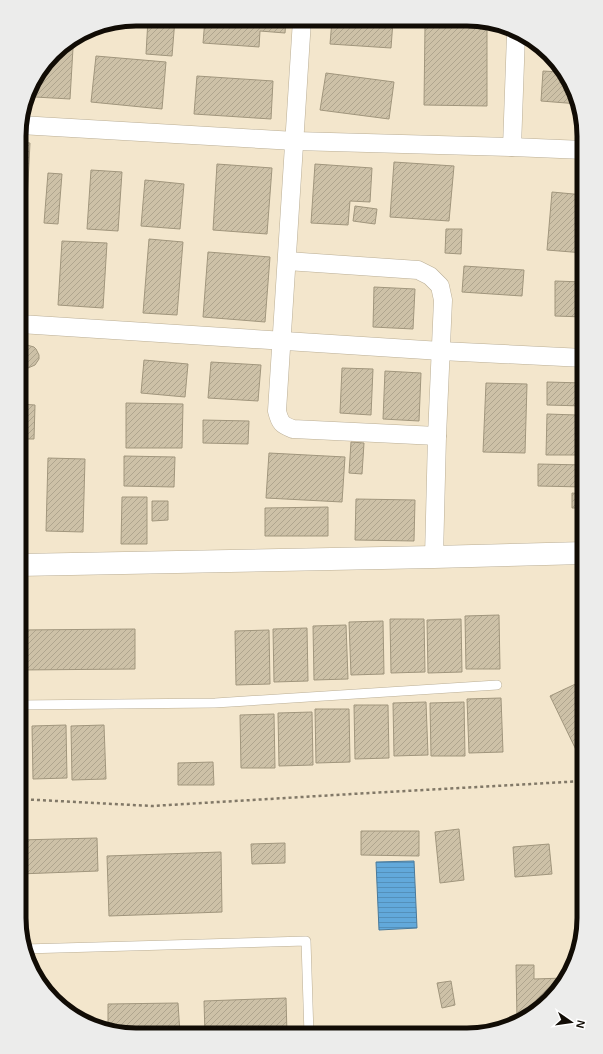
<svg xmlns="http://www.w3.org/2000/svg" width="603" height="1054" font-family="Helvetica,sans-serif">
  <defs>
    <pattern id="water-rules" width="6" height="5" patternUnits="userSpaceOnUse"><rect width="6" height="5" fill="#62a9db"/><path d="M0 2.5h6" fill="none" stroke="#5490ba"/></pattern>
    <pattern id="building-hatch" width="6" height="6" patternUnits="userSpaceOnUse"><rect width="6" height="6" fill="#cdc1a7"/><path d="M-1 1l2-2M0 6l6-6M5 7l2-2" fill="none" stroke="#afa58e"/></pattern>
  </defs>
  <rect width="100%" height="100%" fill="#f3e6cc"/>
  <polygon fill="url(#water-rules)" stroke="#4a7a9b" points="414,861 417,928 379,930 376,862"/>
  <g fill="url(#building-hatch)" stroke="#a1967d">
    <polygon points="148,19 175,19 172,56 146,54"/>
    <polygon points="205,19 286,20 285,33 260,31 259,47 203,43"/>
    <polygon points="332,20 393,21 391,48 330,44"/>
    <polygon points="425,25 487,25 487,106 424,105"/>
    <polygon points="61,47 73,48 70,99 35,97 36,78"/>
    <polygon points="96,56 166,62 162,109 91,102"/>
    <polygon points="543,71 560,72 578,98 579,104 541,101"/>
    <polygon points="326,73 394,82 389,119 320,110"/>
    <polygon points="197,76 273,81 271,119 194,114"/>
    <polygon points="20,142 30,143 26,221 20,221"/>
    <polygon points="394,162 454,166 449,221 390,217"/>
    <polygon points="217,164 272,168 267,234 213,230"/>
    <polygon points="315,164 372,168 370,202 350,201 348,225 311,223"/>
    <polygon points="91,170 122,172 118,231 87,229"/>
    <polygon points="48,173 62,174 58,224 44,223"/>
    <polygon points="145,180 184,184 180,229 141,226"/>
    <polygon points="552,192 584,195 584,253 547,250"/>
    <polygon points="355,206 377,209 375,224 353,221"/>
    <polygon points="446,229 462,229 461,254 445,253"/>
    <polygon points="149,239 183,242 177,315 143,313"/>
    <polygon points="62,241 107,243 103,308 58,305"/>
    <polygon points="208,252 270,257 265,322 203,317"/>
    <polygon points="464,266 524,270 522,296 462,292"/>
    <polygon points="555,281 584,282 584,317 555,316"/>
    <polygon points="374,287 415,289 413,329 373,327"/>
    <polygon points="27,345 34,347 36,349 39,355 39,359 35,365 28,368 24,367 20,363 20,349 24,346"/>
    <polygon points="144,360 188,364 185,397 141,393"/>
    <polygon points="211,362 261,365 258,401 208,398"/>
    <polygon points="342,368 373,369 371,415 340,413"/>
    <polygon points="385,371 421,373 419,421 383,419"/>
    <polygon points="547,382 584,383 584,406 547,405"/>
    <polygon points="486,383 527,384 525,453 483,452"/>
    <polygon points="126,403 183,404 182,448 126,448"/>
    <polygon points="20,404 35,405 34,439 20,439"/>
    <rect x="581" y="412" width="3" height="18"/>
    <polygon points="547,414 577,415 576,455 546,455"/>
    <polygon points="203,420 249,421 248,444 203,443"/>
    <rect x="580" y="441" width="4" height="14"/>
    <polygon points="351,442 364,443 362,474 349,473"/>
    <polygon points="269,453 345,457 342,502 266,498"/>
    <polygon points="124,456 175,457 174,487 124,486"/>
    <polygon points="48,458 85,459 83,532 46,531"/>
    <polygon points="538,464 584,465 584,487 538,486"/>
    <polygon points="572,493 584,494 584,508 572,508"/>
    <polygon points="122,497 147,497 147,544 121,544"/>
    <polygon points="356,499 415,500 414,541 355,540"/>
    <polygon points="152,501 168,501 168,520 152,521"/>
    <polygon points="328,507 328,536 265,536 265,508"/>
    <polygon points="499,615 500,669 466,669 465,616"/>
    <polygon points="390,619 424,619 425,672 391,673"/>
    <polygon points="461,619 462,672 428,673 427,620"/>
    <polygon points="383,621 384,674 351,675 349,622"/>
    <polygon points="346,625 348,679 314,680 313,626"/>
    <polygon points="307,628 308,681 274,682 273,629"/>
    <polygon points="135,629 135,669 19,670 19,630"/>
    <polygon points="269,630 270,684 236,685 235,631"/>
    <polygon points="584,680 584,702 581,703 584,708 584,754 579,756 550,696"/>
    <polygon points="501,698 503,752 469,753 467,699"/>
    <polygon points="426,702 428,755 394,756 393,703"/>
    <polygon points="464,702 465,756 431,756 430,703"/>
    <polygon points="354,705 388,705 389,758 355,759"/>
    <polygon points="315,709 349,709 350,762 316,763"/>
    <polygon points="312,712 313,765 279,766 278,713"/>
    <polygon points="274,714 275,768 241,768 240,715"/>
    <polygon points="66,725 67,778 33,779 32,726"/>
    <polygon points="104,725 106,779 72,780 71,726"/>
    <polygon points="26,727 27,781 19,781 19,728"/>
    <polygon points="213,762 214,785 178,785 178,763"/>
    <polygon points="459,829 464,880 440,883 435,832"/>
    <polygon points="361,831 419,831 419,856 361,855"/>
    <polygon points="97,838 98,871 19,874 19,840"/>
    <polygon points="285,843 285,863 252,864 251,844"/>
    <polygon points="549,844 552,874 515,877 513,847"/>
    <polygon points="221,852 222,912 109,916 107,856"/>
    <polygon points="516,965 534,965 534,979 564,978 560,989 517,1020"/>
    <polygon points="451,981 455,1005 442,1008 437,983"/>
    <polygon points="286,998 287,1034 205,1034 204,1001"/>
    <polygon points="178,1003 180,1034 121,1034 108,1029 108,1004"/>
    <rect x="337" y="1032" width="21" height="3"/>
  </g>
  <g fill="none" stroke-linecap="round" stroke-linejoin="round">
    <g stroke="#baae95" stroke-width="10">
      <g id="service">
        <polyline points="19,705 215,703 497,685"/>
        <polyline points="24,949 306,941 309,1035"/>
      </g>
    </g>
    <g stroke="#baae95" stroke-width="19">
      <g id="minor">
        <path d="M302,20L277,411C280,423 282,425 293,429L437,436"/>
        <polyline points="20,125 295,141 512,147 584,150"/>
        <polyline points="512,147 516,34"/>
        <polyline points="287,261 418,270 430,276 440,286 443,300 437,436 434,557"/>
        <polyline points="20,324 441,351 584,358"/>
      </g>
    </g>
    <g stroke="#baae95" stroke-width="23">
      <polyline id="tertiary" points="19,565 434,557 584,553"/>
    </g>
    <polyline stroke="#817867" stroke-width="2.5" stroke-dasharray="3 3" stroke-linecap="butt" points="19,799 152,806 352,794 584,781"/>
    <use href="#service" stroke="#fff" stroke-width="9"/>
    <use href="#minor" stroke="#fff" stroke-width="18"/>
    <use href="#tertiary" stroke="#fff" stroke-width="22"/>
  </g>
  <path d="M0 0H603V1054H0ZM136 26H467A110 110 0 0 1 577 136V918A110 110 0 0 1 467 1028H136A110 110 0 0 1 26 918V136A110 110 0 0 1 136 26Z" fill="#ececeb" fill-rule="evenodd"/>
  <path fill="none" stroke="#110c05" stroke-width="5" d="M136 26H467A110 110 0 0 1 577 136V918A110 110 0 0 1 467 1028H136A110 110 0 0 1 26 918V136A110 110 0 0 1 136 26Z"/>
  <g transform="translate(571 1022) rotate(103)" stroke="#ffffff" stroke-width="3" paint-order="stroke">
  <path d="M0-3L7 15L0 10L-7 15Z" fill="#110c05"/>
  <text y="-6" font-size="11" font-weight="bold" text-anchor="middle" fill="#110c05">N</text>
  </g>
</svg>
